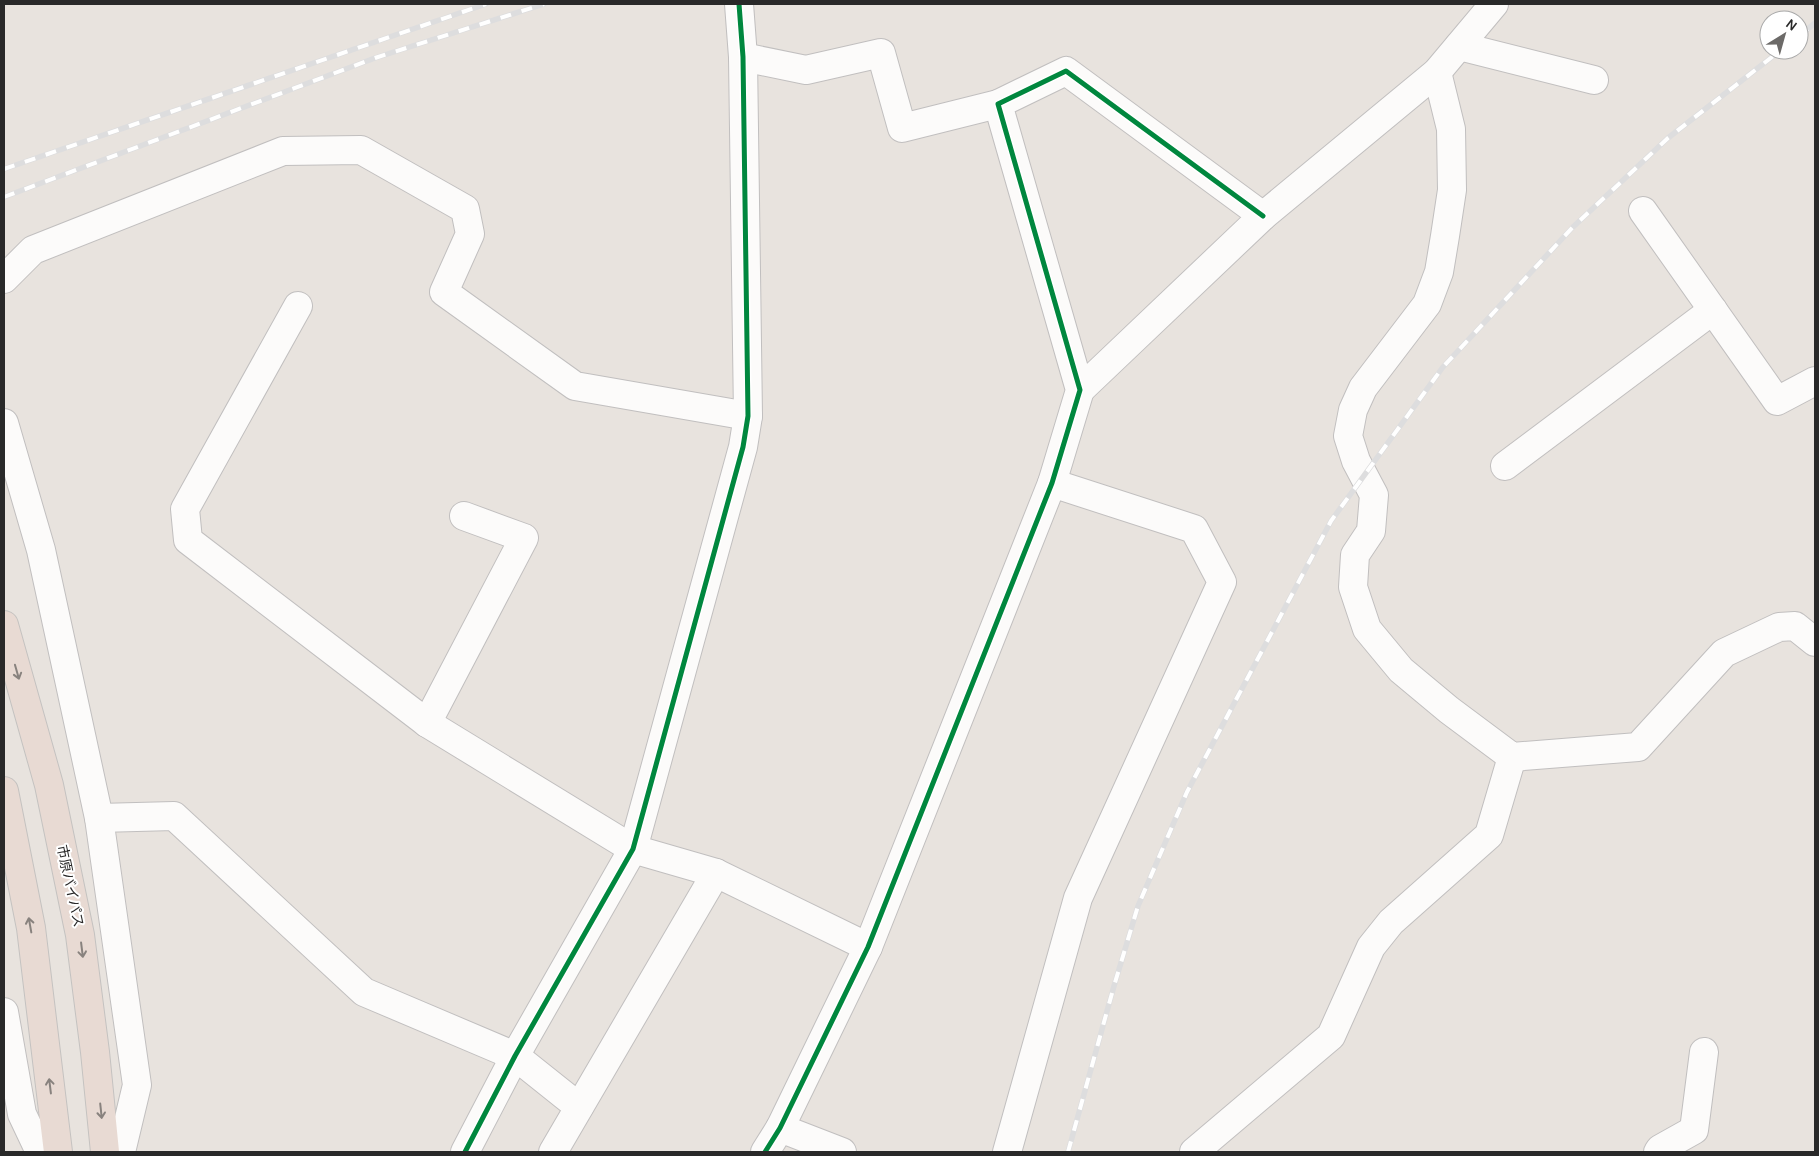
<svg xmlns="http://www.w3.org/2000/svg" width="1819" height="1156" font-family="Karla,'Noto Sans JP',sans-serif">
  <rect width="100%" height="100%" fill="#e8e3de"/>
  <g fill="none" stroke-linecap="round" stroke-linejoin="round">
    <g stroke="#c1bfbf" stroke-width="30">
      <g id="minor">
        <polyline points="1459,46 1594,80"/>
        <polyline points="743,57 806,70 881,53 902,128 998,104"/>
        <polyline points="1437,72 1451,129 1452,190 1445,236 1439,272 1427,304 1363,388 1353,410 1348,436 1356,461 1374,495 1371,531 1355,555 1353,587 1367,629 1401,670 1449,710 1512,757 1638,747 1724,653 1779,627 1795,626 1815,642"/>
        <polyline points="1643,211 1777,401 1815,381"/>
        <polyline points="4,279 33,250 283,151 361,150 465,209 470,234 444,292 575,386 748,416"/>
        <polyline points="298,306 185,509 188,540 427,723 633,849 716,873"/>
        <polyline points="1080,390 1263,216 1437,72 1494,4"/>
        <polyline points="4,423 41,550 99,818 137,1085 121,1152"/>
        <polyline points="1505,466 1713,310"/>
        <polyline points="427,723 524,538 464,516"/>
        <polyline points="99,818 174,816 364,992 515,1056 579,1107"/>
        <polyline points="4,1012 22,1114 40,1152"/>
        <polyline points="780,1128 842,1152"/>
        <polyline points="465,1152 515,1056 633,849 743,447 748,416 743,57 739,4"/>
        <polyline points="553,1152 716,873 868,947"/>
        <polyline points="765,1152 780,1128 868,947 1052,483 1080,390 998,104 1066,71 1263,216"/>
        <polyline points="1007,1152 1078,898 1222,582 1194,529 1052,483"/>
        <polyline points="1194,1152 1331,1036 1371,947 1391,922 1489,835 1512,757"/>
        <polyline points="1658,1152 1660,1149 1694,1130 1704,1052"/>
      </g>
    </g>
    <g stroke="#c4c2c0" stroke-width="30">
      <g id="highway">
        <polyline points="4,625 49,785 80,935 95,1052 105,1152"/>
        <polyline points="4,791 31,928 58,1152"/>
      </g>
    </g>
    <use href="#minor" stroke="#fcfbfa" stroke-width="28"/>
    <use href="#highway" stroke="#e8dad3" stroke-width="28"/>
    <g stroke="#ddddde" stroke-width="5.5">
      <g id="rail">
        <polyline points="1799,36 1815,23"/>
        <polyline points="4,169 486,4"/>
        <polyline points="4,197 375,58 544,4"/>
        <polyline points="1068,1152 1114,986 1138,906 1187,792 1331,521 1443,367 1573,227 1668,138 1781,50"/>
      </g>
    </g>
    <use href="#rail" stroke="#fff" stroke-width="4" stroke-dasharray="11" stroke-linecap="butt"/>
    <g stroke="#fff" stroke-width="8">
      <g id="cycleway">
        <polyline points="465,1152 515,1056 633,849 743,447 748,416 743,57 739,4"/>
        <polyline points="765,1152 780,1128 868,947 1052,483 1080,390 998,104 1066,71 1263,216"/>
      </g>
    </g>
    <use href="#cycleway" stroke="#00873e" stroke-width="5"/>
  </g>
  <defs><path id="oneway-shaft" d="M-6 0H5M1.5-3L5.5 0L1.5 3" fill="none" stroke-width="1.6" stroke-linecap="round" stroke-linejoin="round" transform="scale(1.25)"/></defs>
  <g stroke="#88827e">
    <use href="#oneway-shaft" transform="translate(17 672) rotate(74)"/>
    <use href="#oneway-shaft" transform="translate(30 925) rotate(-100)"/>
    <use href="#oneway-shaft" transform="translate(82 950) rotate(83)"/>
    <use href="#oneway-shaft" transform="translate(50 1086) rotate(-97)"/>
    <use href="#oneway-shaft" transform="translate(101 1111) rotate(84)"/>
  </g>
  <g text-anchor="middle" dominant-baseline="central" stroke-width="4" stroke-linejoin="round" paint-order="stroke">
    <g font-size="14" fill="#292929" stroke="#fff">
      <text transform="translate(70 886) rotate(78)">市原バイパス</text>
    </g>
  </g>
  <rect width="1819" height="1156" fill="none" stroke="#292929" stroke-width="10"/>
  <g transform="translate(1784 35) rotate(37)"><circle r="24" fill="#ffffff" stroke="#a9a9a9"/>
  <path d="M0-4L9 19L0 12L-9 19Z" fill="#6c6a68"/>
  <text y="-8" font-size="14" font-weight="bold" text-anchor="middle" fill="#292929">N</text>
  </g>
</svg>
